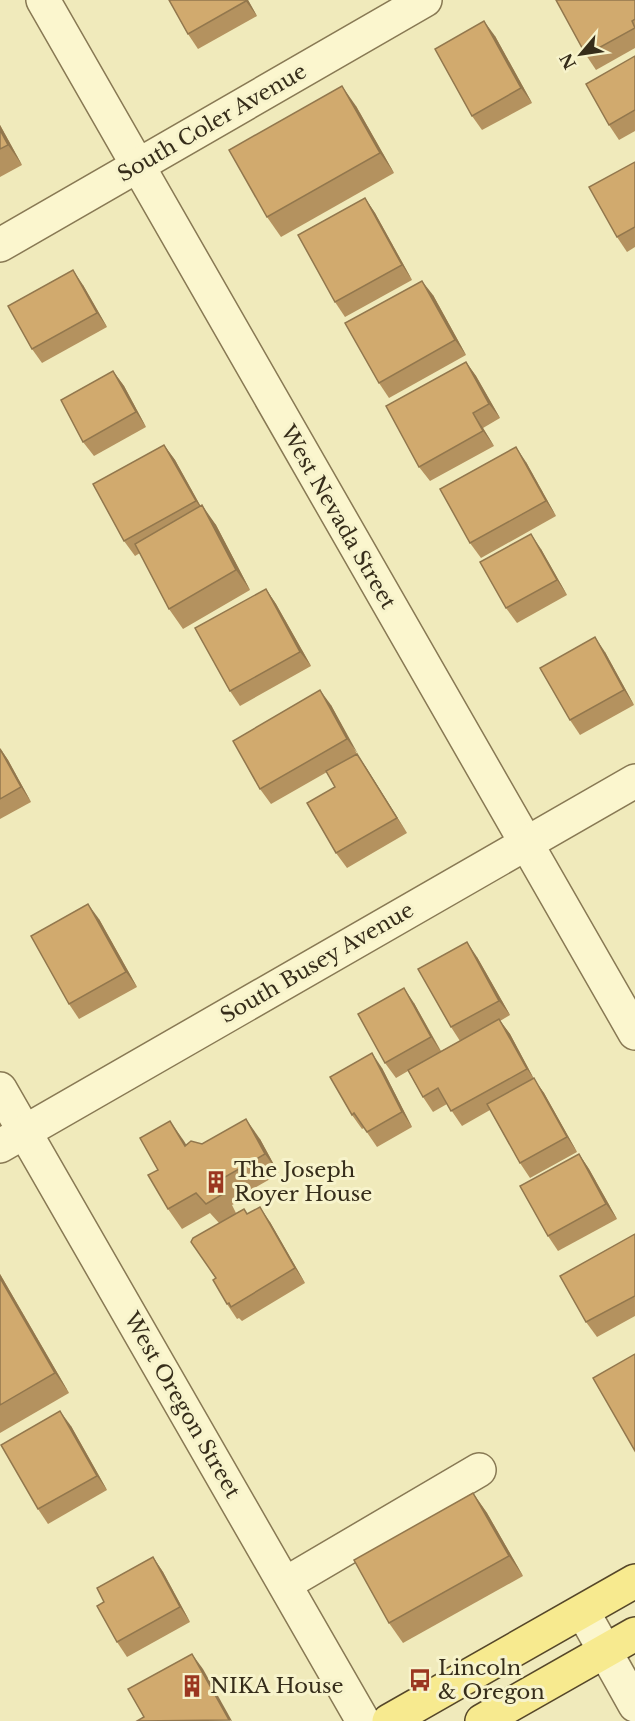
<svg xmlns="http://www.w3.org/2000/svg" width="635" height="1721" font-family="'Libre Baskerville',serif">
  <rect width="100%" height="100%" fill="#f0eabb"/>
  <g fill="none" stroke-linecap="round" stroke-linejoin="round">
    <g stroke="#887954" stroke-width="36">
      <g id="minor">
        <polyline points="43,0 635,1033"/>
        <polyline points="0,245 425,0"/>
        <polyline points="0,1089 363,1721"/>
        <polyline points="0,1146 635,781"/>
        <polyline points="285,1584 479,1470"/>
        <polyline points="583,1612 635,1705"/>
      </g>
    </g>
    <g stroke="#554629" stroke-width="36">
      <g id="major">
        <polyline points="389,1721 635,1581"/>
        <polyline points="482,1721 635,1634"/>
      </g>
    </g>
    <use href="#minor" stroke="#fbf6ce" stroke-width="33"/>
    <use href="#major" stroke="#f7ea8f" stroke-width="33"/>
  </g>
  <g fill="#b4925f">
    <polygon points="169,0 248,0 257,16 198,49 188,34"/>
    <polygon points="635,0 635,48 596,70 586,55"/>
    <polygon points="495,36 532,103 482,130 472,116"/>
    <polygon points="635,56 635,131 619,140 609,125"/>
    <polygon points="356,106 394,173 281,237 267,217"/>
    <polygon points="0,125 22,165 0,177"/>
    <polygon points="635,162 635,247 627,252 617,237"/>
    <polygon points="365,198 375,213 412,280 345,317 335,302"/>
    <polygon points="83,285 107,327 42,363 32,349"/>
    <polygon points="433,295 466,355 389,398 379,383"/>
    <polygon points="466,362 476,376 500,418 483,428 494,446 430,481 419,467"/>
    <polygon points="113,371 124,386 146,427 94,456 83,442"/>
    <polygon points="164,445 175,460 200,505 216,525 250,590 183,629 169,609 140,553 135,556 124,541"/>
    <polygon points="526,462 556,516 481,558 470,543"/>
    <polygon points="541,549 567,595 517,623 506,608"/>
    <polygon points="266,589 276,604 311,666 240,706 230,691"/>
    <polygon points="605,652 634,705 580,735 570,720"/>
    <polygon points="331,705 357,754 367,769 407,833 347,868 336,853 335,787 327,772 271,804 260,789"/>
    <polygon points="0,748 8,760 31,802 0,819"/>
    <polygon points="99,919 137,987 79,1019 69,1004"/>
    <polygon points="477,957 510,1015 500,1021 510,1034 534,1079 544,1093 577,1152 530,1178 520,1163 490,1110 462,1126 447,1104 433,1112 423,1097 408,1071 396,1078 385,1063 414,1003 441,1051 460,1041 451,1027"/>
    <polygon points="382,1068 412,1127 377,1147 364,1128 362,1129 352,1115"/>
    <polygon points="260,1139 279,1174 232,1201 234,1204 232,1205 236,1213 244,1209 247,1214 270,1222 305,1283 242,1321 239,1318 237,1319 227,1304 216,1278 219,1223 210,1213 182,1229 168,1209 158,1170 186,1144 202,1144"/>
    <polygon points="579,1154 589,1169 617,1219 558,1251 548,1236"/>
    <polygon points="635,1234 635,1316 597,1337 586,1322"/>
    <polygon points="0,1274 69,1393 0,1433"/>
    <polygon points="71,1426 107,1490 48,1524 38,1509"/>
    <polygon points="473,1493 487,1513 523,1576 403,1643 389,1623"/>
    <polygon points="153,1557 163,1572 190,1622 127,1657 117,1642 104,1602"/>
  </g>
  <g fill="#92774d">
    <polygon points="245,0 248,0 257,16"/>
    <polygon points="484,21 495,36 532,103 521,88"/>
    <polygon points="342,86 356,106 394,173 380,153"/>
    <polygon points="0,125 22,165 8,145 0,130"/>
    <polygon points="365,198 375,213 412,280 402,265"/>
    <polygon points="73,270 83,285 107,327 97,313"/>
    <polygon points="422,281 433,295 466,355 455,340"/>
    <polygon points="466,362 476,376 500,418 489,404"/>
    <polygon points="113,371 124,386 146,427 136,412"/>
    <polygon points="473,413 483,428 494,446 483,431"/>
    <polygon points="164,445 175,460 206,516 196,501"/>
    <polygon points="516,447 526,462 556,516 546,501"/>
    <polygon points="202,505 216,525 250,590 236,570"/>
    <polygon points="531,534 541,549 567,595 557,580"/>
    <polygon points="266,589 276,604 311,666 300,652"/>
    <polygon points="595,637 605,652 634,705 624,690"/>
    <polygon points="320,690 331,705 358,754 347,739"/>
    <polygon points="0,748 8,760 31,802 21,787"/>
    <polygon points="357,754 367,769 407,833 397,818"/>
    <polygon points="88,904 99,919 137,987 126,972"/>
    <polygon points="467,942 477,957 510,1015 499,1001"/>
    <polygon points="404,988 414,1003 441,1052 431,1037"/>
    <polygon points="499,1019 510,1034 534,1079 544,1093 577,1152 567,1137 537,1083 527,1069"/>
    <polygon points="372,1053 382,1068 412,1127 402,1112"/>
    <polygon points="246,1119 260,1139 279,1174 265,1154"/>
    <polygon points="170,1121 184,1141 199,1166 185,1146"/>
    <polygon points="579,1154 589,1169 617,1219 606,1204"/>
    <polygon points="260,1207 270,1222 305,1283 295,1268"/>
    <polygon points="0,1274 69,1393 55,1373 0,1278"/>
    <polygon points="60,1411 71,1426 107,1490 97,1476"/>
    <polygon points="473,1493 487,1513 523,1576 509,1556"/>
    <polygon points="153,1557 163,1572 190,1622 180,1607"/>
    <polygon points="192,1654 203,1669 232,1721 229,1720"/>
  </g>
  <g fill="#d1aa6e" stroke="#92774d" stroke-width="1.5">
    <polygon points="169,0 245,0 246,1 188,34"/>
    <polygon points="556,0 635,0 635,19 632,21 635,28 586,55"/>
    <polygon points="484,21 521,88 472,116 435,49"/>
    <polygon points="635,56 635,110 609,125 586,84"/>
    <polygon points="342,86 380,153 267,217 229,150"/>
    <polygon points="0,130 8,145 0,149"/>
    <polygon points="635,162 635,227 617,237 589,187"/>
    <polygon points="365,198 402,265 335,302 298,235"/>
    <polygon points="73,270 97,313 32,349 8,306"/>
    <polygon points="422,281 455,340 379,383 345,323"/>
    <polygon points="466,362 489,404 473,413 483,431 419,467 386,406"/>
    <polygon points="113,371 136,412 83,442 61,400"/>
    <polygon points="164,445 196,501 124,541 93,484"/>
    <polygon points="516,447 546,501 470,543 440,489"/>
    <polygon points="202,505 236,570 169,609 135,544"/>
    <polygon points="531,534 557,580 506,608 480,562"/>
    <polygon points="266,589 300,652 230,691 195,628"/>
    <polygon points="595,637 624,690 570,720 540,668"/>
    <polygon points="320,690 347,739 260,789 233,741"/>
    <polygon points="0,749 21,787 0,799"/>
    <polygon points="357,754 397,818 336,853 307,803 335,787 326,771"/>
    <polygon points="88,904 126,972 69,1004 31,936"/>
    <polygon points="467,942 499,1001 451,1027 418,969"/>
    <polygon points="404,988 431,1037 385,1063 358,1014"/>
    <polygon points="499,1019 527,1069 451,1111 438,1088 423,1097 408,1070"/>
    <polygon points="372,1053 402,1112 367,1132 354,1113 352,1115 330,1077"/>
    <polygon points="534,1078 567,1137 520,1163 487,1104"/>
    <polygon points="246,1119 265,1154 218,1181 220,1184 218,1185 223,1194 206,1204 196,1193 168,1209 148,1175 158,1170 140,1138 170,1121 185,1146 191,1141 202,1144"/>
    <polygon points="579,1154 606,1204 548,1236 520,1186"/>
    <polygon points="260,1207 295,1268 231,1307 229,1303 227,1304 213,1280 216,1278 191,1242 193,1238 244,1209 247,1214"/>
    <polygon points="635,1234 635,1296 586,1322 560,1276"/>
    <polygon points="0,1278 55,1373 0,1405"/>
    <polygon points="635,1354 635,1451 593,1378"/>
    <polygon points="60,1411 97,1476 38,1509 1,1445"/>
    <polygon points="473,1493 509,1556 389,1623 354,1560"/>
    <polygon points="153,1557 180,1607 117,1642 97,1606 104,1602 97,1588"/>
    <polygon points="192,1654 229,1720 137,1721 144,1717 128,1689"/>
  </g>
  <defs>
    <g id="building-bare" transform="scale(1.8)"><path d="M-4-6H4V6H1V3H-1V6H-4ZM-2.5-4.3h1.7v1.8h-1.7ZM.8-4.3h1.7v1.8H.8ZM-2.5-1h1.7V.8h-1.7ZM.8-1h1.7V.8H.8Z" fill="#9b3720" stroke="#f7f3cb" stroke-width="2.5" paint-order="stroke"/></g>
    <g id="bus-bare" transform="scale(1.8)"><path d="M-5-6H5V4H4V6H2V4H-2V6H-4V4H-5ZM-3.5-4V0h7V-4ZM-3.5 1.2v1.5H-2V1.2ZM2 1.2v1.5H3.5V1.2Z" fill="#9b3720" stroke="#f7f3cb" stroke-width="2.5" paint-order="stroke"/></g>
  </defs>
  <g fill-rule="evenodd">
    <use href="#building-bare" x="216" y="1182"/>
    <use href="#bus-bare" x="420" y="1680"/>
    <use href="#building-bare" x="192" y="1686"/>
  </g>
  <g text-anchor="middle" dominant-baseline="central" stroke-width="6" stroke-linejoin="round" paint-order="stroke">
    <g font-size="21" fill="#362d1a" stroke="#f7f3cb">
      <text transform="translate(212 123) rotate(-30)">South Coler Avenue</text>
      <text transform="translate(338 517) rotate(60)">West Nevada Street</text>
      <text transform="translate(317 963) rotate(-30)">South Busey Avenue</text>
      <text transform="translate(182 1405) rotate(60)">West Oregon Street</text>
    </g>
    <g font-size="21" fill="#362d1a" stroke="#f7f3cb" text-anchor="start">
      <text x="234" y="1170">The Joseph<tspan x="234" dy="24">Royer House</tspan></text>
      <text x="438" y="1668">Lincoln<tspan x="438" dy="24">&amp; Oregon</tspan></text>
      <text x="210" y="1686">NIKA House</text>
    </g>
  </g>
  <g transform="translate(581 54) rotate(241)" stroke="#f7f3cb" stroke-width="4.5" paint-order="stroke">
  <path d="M0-4.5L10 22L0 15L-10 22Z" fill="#362d1a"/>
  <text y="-9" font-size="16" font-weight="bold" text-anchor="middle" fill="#362d1a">N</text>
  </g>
</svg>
